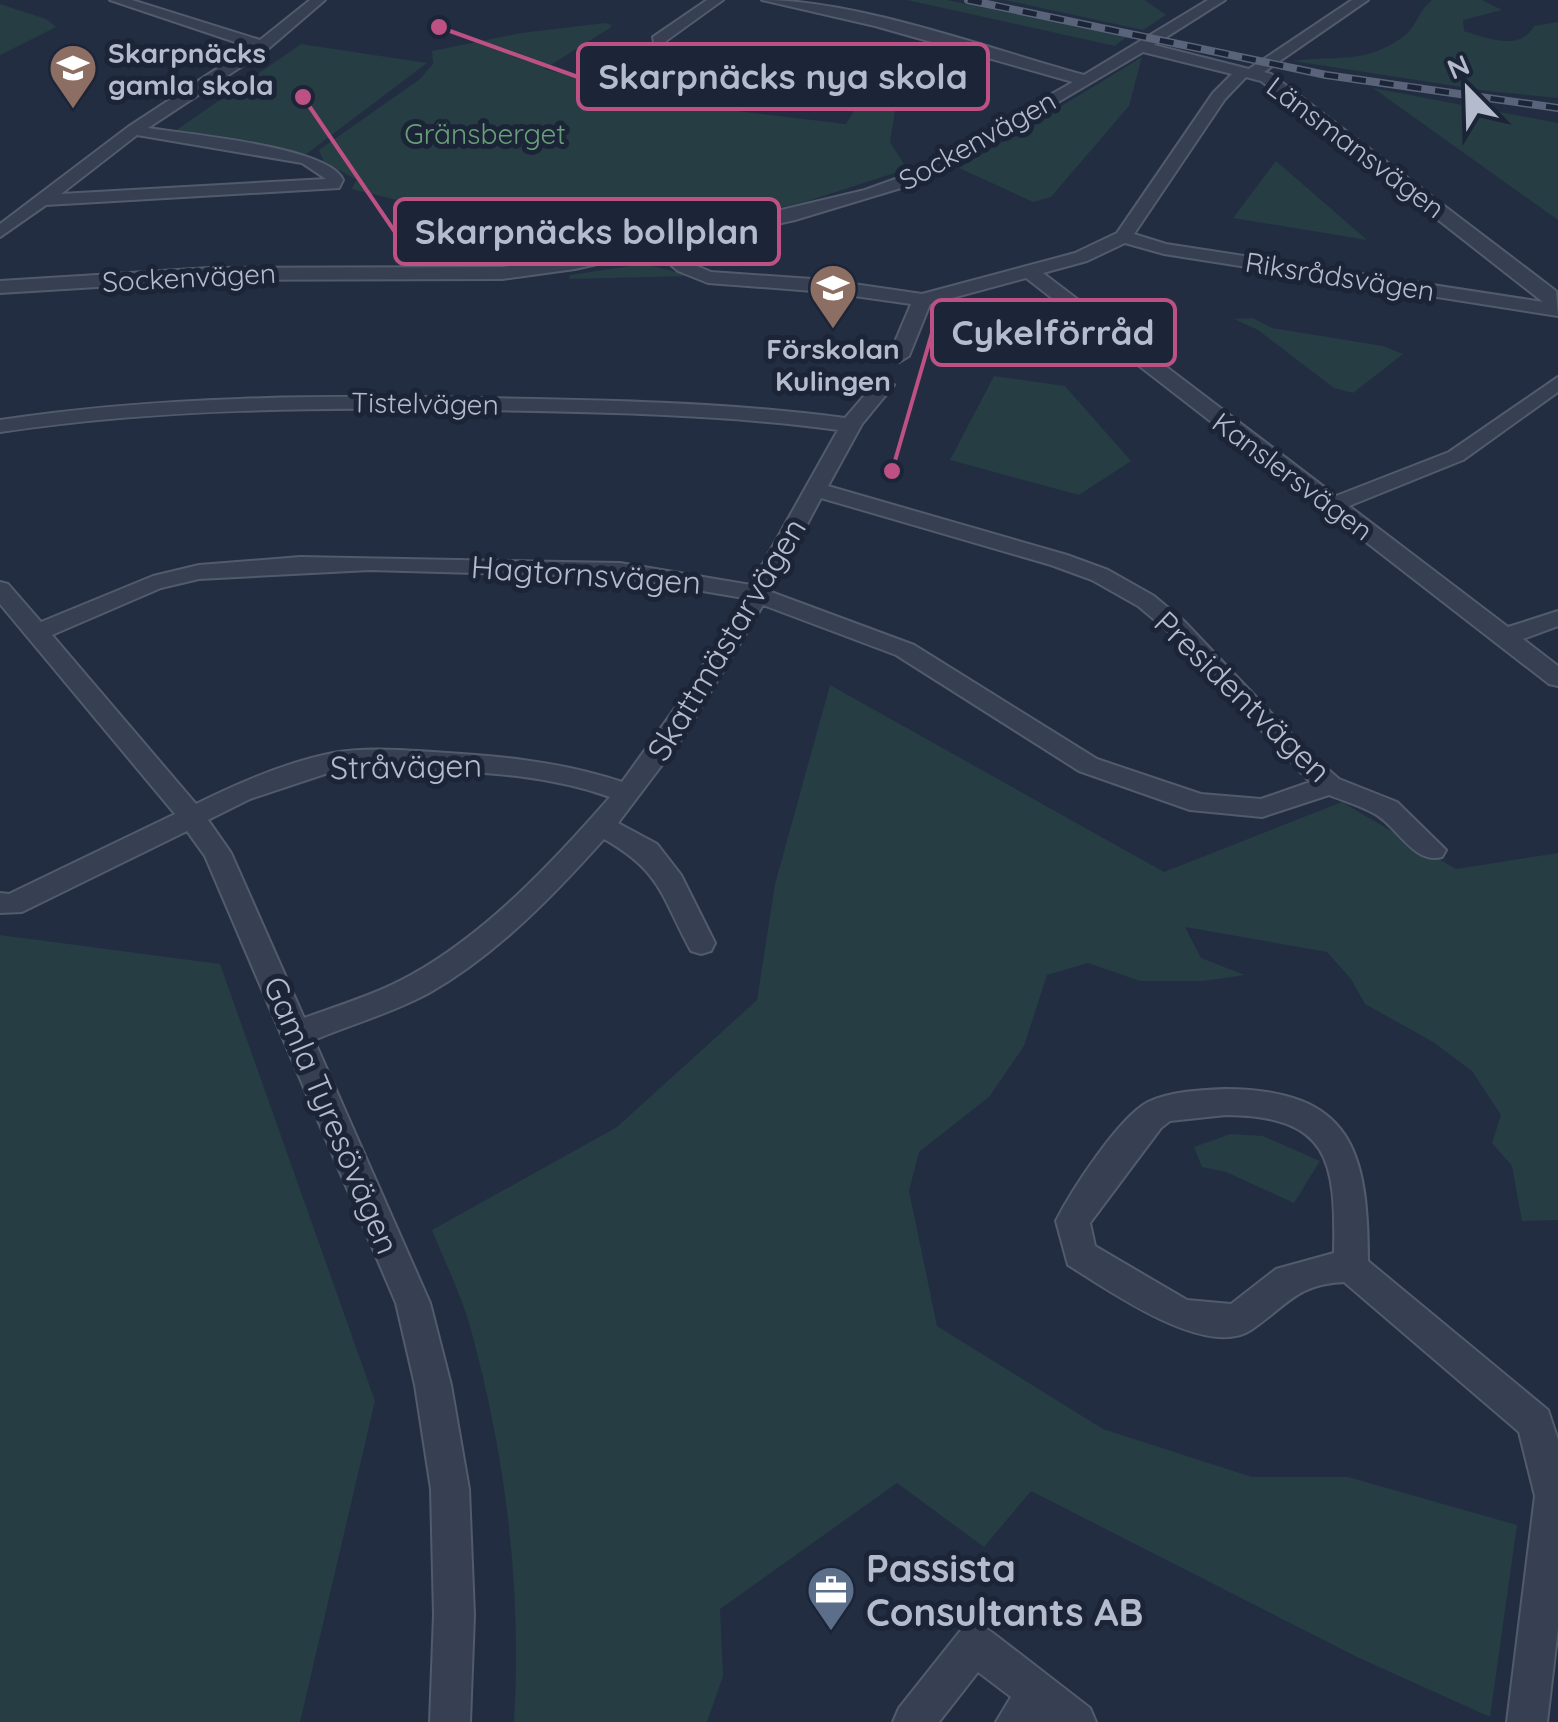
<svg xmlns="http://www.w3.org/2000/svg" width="1558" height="1722" font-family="Quicksand,sans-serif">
  <rect width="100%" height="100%" fill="#222d42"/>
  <g fill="#253d43">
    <polygon points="907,0 947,0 1126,37 1115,46"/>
    <polygon points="1004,0 1145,0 1166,15 1143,30"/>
    <path d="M1432,0H1482L1502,10L1463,20L1464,31C1487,38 1521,52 1534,26L1558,22V98L1487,91L1293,61C1338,54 1363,66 1404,36C1416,27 1419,10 1432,0Z"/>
    <polygon points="0,4 46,19 56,27 0,55"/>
    <path d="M605,23L612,25L610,28L544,69L704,107L846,124L858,104L799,83C828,55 856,55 891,73L896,105L890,142L907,169L805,202L538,260L541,234L351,189L357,180L324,162L319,150L420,79L433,64L432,51L521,33Z"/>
    <polygon points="301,44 427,63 305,155 175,131"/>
    <polygon points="1142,57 1129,106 1051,197 1033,202 959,168"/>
    <polygon points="1373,88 1558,123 1558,220"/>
    <polygon points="1276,161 1367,240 1233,218"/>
    <polygon points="644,264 692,276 569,279 570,275"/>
    <polygon points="1253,318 1272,328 1383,346 1403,354 1353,393 1334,388 1258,330 1234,319"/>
    <polygon points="994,376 1065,386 1131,461 1079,495 950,460"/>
    <path d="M830,685L1164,872L1342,802L1456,869L1558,853V1220L1522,1221L1512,1166L1492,1143L1501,1115L1472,1071L1433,1042L1365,1004L1351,979L1327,952L1185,927L1201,958L1245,975L1203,981H1140L1088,963L1047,975L1024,1046L989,1097L919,1152L909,1191L937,1326L1103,1429L1252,1477H1348L1517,1525L1490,1717L1357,1657L1031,1491L984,1547L897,1483L720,1609L723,1676L707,1722H514C522,1589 506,1458 471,1330C462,1296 445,1263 432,1230L617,1127L757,1000L775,884Z"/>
    <polygon points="0,935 220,964 375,1401 300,1722 0,1722"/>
    <polygon points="1230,1134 1263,1136 1320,1161 1294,1203 1226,1172 1202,1167 1194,1147"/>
  </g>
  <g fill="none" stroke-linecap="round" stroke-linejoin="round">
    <g stroke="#525b6c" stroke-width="4">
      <g id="minor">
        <path d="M110,0H132L260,40L310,0H325L268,49L148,128C186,134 331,147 343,180L339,188L46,205L0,237V224L128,127L250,47ZM137,135L302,163L326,179L61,194Z"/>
        <path d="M707,0H723L666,41L669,55L708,72L763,75V81C727,88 687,81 657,60L653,37Z"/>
        <path d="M762,0C858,0 989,49 1084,75L1208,0H1225L1154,45L1249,69L1352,0H1368L1264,72L1271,74L1556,291L1558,316L1164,254L1125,243L1087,261L1043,273L1336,496L1449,452L1558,377V392L1463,460L1349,506L1508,627L1558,611V626L1523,639L1558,666V686L1549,684L1026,278L930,304L909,356L899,362L889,356L911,304L826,292L708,283L678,271L655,251L575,269L502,279L210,280L0,293V281L210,268L502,267L575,259L865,190L912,173L1073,82L875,26ZM1143,52L1232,74L1213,93L1117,233L1075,253L922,294L826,280L711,272L690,263L672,248L795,220L924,181ZM1246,77L1261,81L1543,302L1166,244L1134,234L1225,99Z"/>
        <path d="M884,379L894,385L862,424L828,486L1067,555L1108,570L1154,596L1185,622L1309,753L1339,779L1397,802L1446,850L1442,857C1414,865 1397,826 1375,814C1361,806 1344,801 1329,795L1262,817L1190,810L1079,771L896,655L763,605L683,737L618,823L657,844L681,875L715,943L711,951L701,954L691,951C661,896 662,872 604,839C553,896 496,955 429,993C392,1013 352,1024 314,1040L430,1303L451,1385L469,1489L474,1615L470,1722H430L434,1615L431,1489L415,1385L396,1303L205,856L187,831L22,912L0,913V893L9,894L175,814L0,604V582L8,584L41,622L153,576L199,565L300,557L620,563L751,585L838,430C720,414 602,412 483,410C321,407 161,408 0,432V420C160,396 319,395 480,398C602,400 724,402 845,418L877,381ZM821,498L1051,565L1092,580L1138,606L1169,632L1310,782L1261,799L1201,794L1097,759L914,645L771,592ZM370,570L620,577L744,598L689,689L622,782C559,761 498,756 433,752C401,750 364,747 333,753C287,762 238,783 196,804L52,635L161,588L199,579ZM402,768C473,772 542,773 610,797C554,861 488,932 411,975C377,994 340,1005 304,1018L231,853L208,820L250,799L337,770Z"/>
        <path d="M1226,1089C1351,1090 1368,1150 1368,1261L1548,1410L1558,1440V1628L1547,1722H1507L1535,1496L1519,1432L1344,1282C1296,1284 1287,1306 1251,1330C1206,1360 1107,1289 1068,1265L1056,1221C1071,1191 1119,1117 1148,1102C1172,1091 1201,1090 1226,1089ZM1226,1115C1330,1116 1336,1161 1334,1253L1276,1269L1231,1304L1187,1300L1095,1246L1090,1223L1161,1128L1170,1121Z"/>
        <polygon points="975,1624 989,1630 1090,1708 1096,1722 996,1722 1011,1697 978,1672 939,1722 893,1722 899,1708 961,1630"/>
      </g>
    </g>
    <use href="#minor" fill="#374052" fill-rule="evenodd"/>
    <g stroke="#596379" stroke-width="8">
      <polyline id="rail" points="968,0 1326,75 1558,108"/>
    </g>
    <use href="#rail" stroke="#1c2537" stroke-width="5" stroke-dasharray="14" stroke-linecap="butt"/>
  </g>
  <defs>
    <g id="school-pin" transform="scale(2.5)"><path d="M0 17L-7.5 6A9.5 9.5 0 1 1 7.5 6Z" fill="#8d6e63" stroke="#1c2537"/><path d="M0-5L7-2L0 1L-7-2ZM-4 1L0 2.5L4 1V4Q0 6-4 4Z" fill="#fff"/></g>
    <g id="office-pin" transform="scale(2.5)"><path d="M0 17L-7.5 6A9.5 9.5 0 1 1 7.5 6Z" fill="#5c6f8a" stroke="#1c2537"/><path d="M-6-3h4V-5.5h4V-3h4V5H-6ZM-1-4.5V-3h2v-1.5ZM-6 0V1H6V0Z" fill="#fff"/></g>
  </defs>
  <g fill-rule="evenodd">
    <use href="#school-pin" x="73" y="68"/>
    <use href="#school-pin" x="833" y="288"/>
    <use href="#office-pin" x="831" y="1590"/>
  </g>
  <g text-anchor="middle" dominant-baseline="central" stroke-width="10" stroke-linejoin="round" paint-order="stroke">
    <g font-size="28" font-weight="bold" fill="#b4bbcc" stroke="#1c2537" text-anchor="start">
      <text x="108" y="52">Skarpnäcks<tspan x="108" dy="32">gamla skola</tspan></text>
      <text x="833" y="348" text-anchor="middle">Förskolan<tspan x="833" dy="32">Kulingen</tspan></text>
    </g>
    <g font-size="28" fill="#689f79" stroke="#1c2537">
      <text x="485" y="133">Gränsberget</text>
    </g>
    <g font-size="28" fill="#b4bbcc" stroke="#1c2537">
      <text transform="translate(977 140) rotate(-29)">Sockenvägen</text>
      <text transform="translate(1356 147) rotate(37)">Länsmansvägen</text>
      <text transform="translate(1340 276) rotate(9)">Riksrådsvägen</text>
      <text transform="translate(189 277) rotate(-3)">Sockenvägen</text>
      <text transform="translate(425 403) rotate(1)">Tistelvägen</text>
      <text transform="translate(1293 476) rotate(37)">Kanslersvägen</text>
    </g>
    <g font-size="32" fill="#b4bbcc" stroke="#1c2537">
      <text transform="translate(586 574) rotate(4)">Hagtornsvägen</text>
      <text transform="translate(726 639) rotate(-59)">Skattmästarvägen</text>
      <text transform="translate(1243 696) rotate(44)">Presidentvägen</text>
      <text transform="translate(406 766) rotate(-1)">Stråvägen</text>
      <text transform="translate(332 1115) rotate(67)">Gamla Tyresövägen</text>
    </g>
    <g font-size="38" font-weight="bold" fill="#b4bbcc" stroke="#1c2537" text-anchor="start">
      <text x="866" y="1568">Passista<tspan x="866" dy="44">Consultants AB</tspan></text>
    </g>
  </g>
  <path fill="none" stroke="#bd5183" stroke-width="4" d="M439 27L578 77M303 97L395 232M892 471L932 333"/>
  <g fill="#bd5183" stroke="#1c2537" stroke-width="4">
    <circle cx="439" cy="27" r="10"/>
    <circle cx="303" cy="97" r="10"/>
    <circle cx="892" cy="471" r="10"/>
  </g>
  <g fill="#1c2537" stroke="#bd5183" stroke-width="4">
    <rect x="578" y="44" width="410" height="65" rx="10"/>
    <rect x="395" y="199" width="384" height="65" rx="10"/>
    <rect x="932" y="300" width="243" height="65" rx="10"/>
  </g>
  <g font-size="35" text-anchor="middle" font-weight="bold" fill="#b4bbcc">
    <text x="783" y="89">Skarpnäcks nya skola</text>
    <text x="587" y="244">Skarpnäcks bollplan</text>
    <text x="1053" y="345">Cykelförråd</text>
  </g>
  <g transform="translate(1468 90) rotate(337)" stroke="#1c2537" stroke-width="8" paint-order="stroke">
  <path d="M0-8L18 38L0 25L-18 38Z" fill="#b4bbcc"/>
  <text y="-15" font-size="28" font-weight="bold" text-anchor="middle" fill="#b4bbcc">N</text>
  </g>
</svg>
